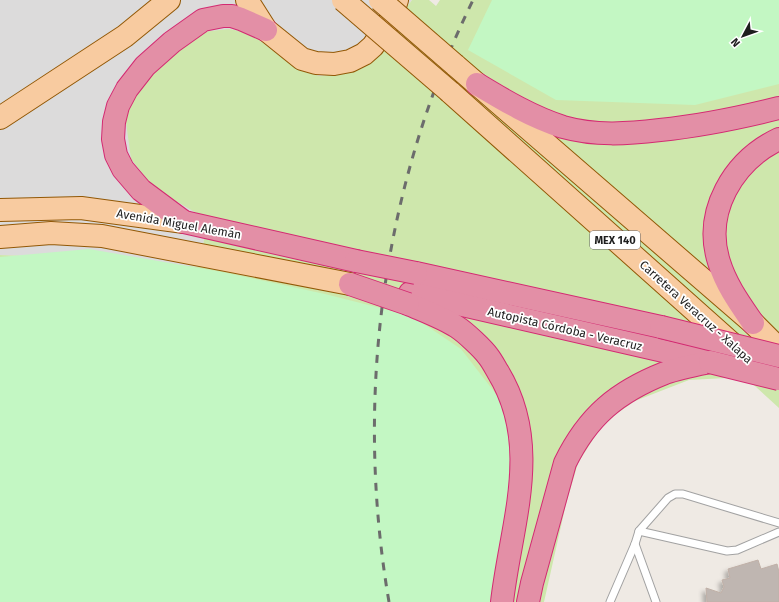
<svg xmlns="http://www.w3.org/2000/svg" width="779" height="602" font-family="'Fira Sans',sans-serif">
  <defs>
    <filter id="shadow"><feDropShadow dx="-3.5" dy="3.5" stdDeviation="2" flood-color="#0004"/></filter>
  </defs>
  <rect width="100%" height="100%" fill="#efeae4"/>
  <polygon fill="#dcdbdb" points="0,0 412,0 365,64 347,73 318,76 293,66 250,33 207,219 200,267 109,259 0,255"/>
  <polygon fill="#cee7ac" points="412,0 429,0 436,6 440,0 779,0 779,408 745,377 689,380 635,401 616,414 599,430 578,463 566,504 544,602 0,602 0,255 109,259 200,267 207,219 155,189 131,159 125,115 142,81 173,52 202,32 229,29 250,33 293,66 319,76 347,73 365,64"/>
  <g fill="#c3f7c3">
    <polygon points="492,0 779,0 779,84 695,105 556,100 468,50"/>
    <polygon points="89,249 222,272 325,294 412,316 461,349 503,403 514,467 493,602 0,602 0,257"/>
  </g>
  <polygon fill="#bfb6b1" stroke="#c0b0a7" filter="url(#shadow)" points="758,560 761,569 777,564 779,572 779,602 707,602 706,588 721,593 724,587 722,580 730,578 728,569"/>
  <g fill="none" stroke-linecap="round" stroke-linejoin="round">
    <g stroke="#a2a2a2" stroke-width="9">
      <g id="service">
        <polyline points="639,531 727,551 737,550 779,532"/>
        <polyline points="635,544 656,602"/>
        <polyline points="610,602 635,544 639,531 668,498 675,494 683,494 779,523"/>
      </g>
    </g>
    <g stroke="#925806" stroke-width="24">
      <g id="primary">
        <polyline points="247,0 266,30 302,59 316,63 334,64 350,61 364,54 373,46 391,19 397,0"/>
        <polyline points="455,65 753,323 779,349"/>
        <polyline points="450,92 739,350"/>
        <polyline points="0,118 125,36 169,0"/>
        <polyline points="0,210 81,208 184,222"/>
        <polyline points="0,237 51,233 102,236 350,284"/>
      </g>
    </g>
    <g stroke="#d32b72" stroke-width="24">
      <g id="motorway">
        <polyline points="266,30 241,19 232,16 223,16 203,20 172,42 145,66 127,89 118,106 114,122 113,139 116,155 123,169 141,190 184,222 356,261"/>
        <path d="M477,84C505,101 532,117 563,127C595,136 627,134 660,130C700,126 739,118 779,108"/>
        <polyline points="416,273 661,327"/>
        <polyline points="410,293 707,361"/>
        <path d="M408,304C424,311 443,318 457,327C465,332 483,349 488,356C492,361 495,367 498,372C543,446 511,523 502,602"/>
        <path d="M753,323C740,304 726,285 719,262C703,212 733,161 779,139"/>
        <path d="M528,602L532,583L565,463C588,416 617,392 665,373C679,368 695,365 710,362"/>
      </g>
    </g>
    <use href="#service" stroke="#fff" stroke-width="7"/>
    <use href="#primary" stroke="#f8cba0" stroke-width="22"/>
    <use href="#motorway" stroke="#e38fa6" stroke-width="22"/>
    <path stroke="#6c6c6c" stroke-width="3" stroke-dasharray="8 8" stroke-linecap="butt" d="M389,602C354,398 382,186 473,0"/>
    <g stroke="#925806" stroke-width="24" stroke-linecap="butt">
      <g id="primary-bridge">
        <polyline points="343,0 450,92"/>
        <polyline points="380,0 455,65"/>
      </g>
    </g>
    <g stroke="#d32b72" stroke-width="24" stroke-linecap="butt">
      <g id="motorway-bridge">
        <polyline points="356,261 416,273"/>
        <polyline points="350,284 408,304"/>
        <polyline points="661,327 779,356"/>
        <polyline points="710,362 779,379"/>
      </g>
    </g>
    <use href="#primary-bridge" stroke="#f8cba0" stroke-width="22"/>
    <use href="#motorway-bridge" stroke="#e38fa6" stroke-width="22"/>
  </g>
  <g text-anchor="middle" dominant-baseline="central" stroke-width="3.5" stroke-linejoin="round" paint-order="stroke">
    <rect fill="#fff" stroke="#626262" stroke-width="1" x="590" y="231" width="50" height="18" rx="3"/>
    <g font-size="11" font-weight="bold" fill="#1e1e1e">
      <text x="615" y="240">MEX 140</text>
    </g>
    <g font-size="12" fill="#1e1e1e" stroke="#fff">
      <text transform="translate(179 224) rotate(10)">Avenida Miguel Alemán</text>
      <text transform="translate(696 312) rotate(42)">Carretera Veracruz - Xalapa</text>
      <text transform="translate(565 329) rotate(13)">Autopista Córdoba - Veracruz</text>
    </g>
  </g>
  <g transform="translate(743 36) rotate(229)" stroke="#ffffff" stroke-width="3" paint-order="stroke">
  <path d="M0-3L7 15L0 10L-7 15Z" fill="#1e1e1e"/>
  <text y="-6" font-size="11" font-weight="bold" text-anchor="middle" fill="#1e1e1e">N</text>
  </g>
</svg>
